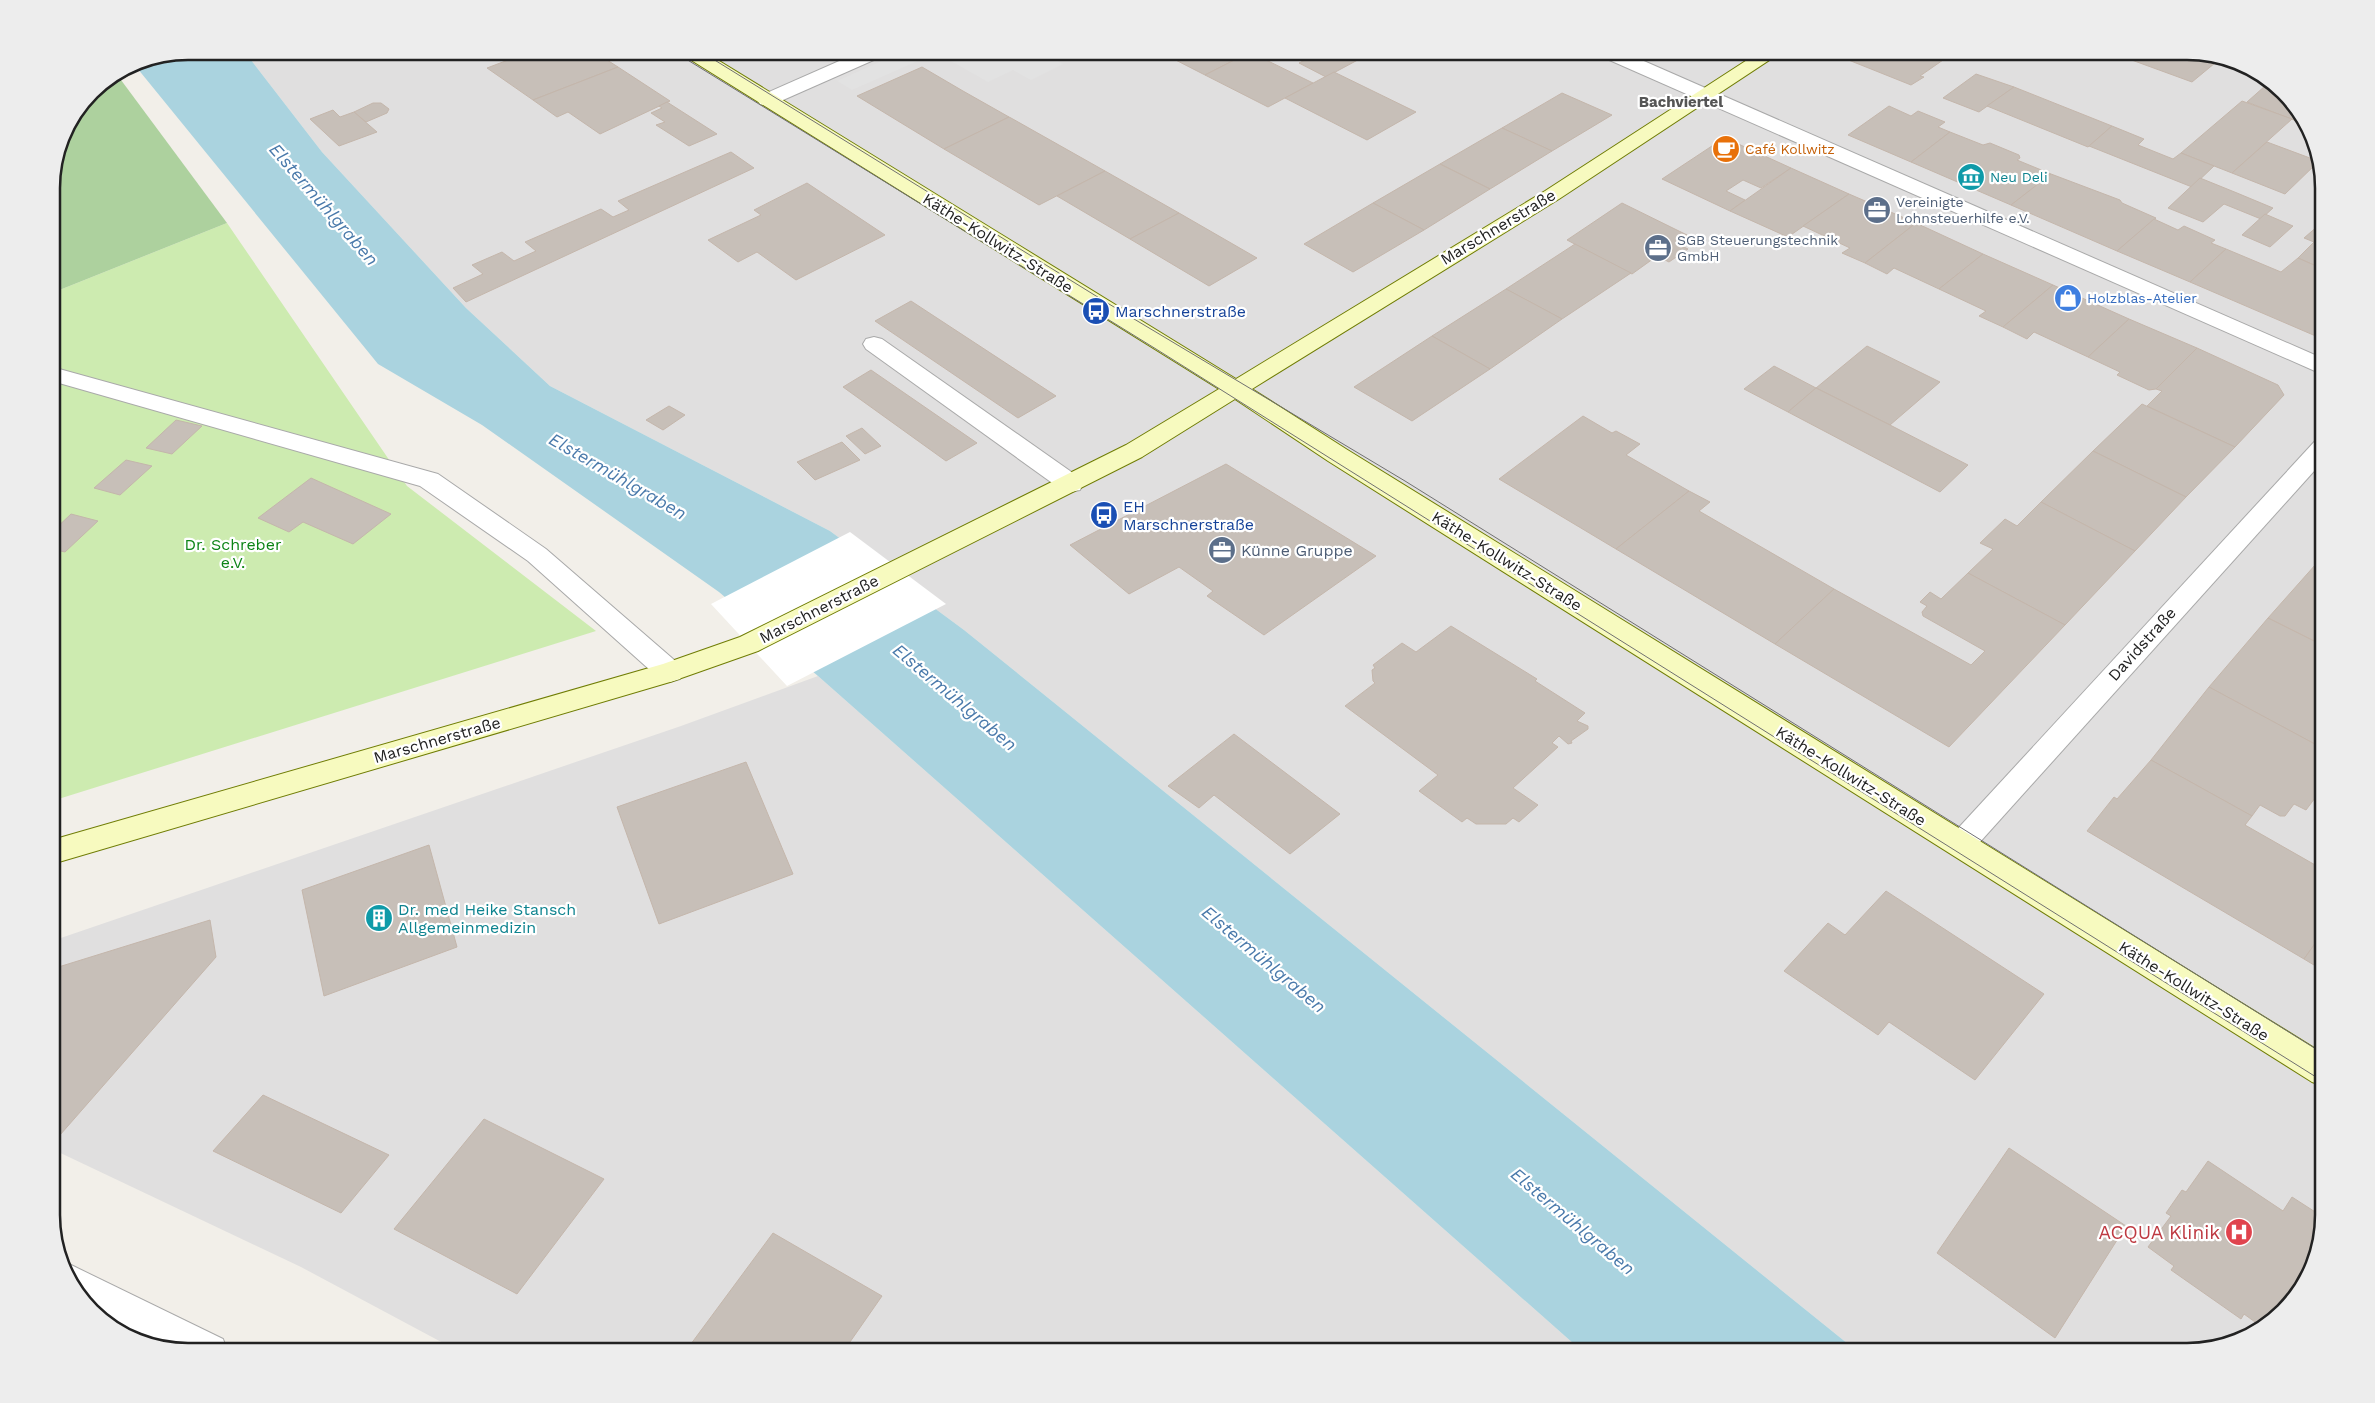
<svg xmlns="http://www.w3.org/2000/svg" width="2375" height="1403" font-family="'Work Sans',sans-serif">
  <rect width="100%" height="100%" fill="#f2efe9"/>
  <g fill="#e0dfdf">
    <polygon points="244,51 2187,51 2255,70 2305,120 2323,180 2324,1215 2305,1283 2255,1333 2187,1352 1858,1352 964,630 830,531 550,386 466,308 322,152"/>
    <polygon points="818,676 1583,1352 460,1352 301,1267 52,1149 52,941 681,726"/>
  </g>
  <polygon fill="#cdebb0" points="227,223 407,486 596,631 52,801 52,293"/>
  <polygon fill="#add19e" points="121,80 227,223 52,293 52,180 62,136 83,103"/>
  <polygon fill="#88e0be" points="116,75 121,80 83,103 92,91"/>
  <g fill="#e2e2e2">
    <polygon points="904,51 940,51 852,90 837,81"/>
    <polygon points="957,51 1039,51 1063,64 1031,80 1013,70 988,82 944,57"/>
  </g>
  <polygon fill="#aad3df" points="188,51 244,51 322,152 466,308 550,386 830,531 964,630 1858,1352 1583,1352 818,676 719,592 482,425 378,364 133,63"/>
  <polygon fill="#fff" points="850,532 946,604 787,686 711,604"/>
  <g fill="#c7bfb8" stroke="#c4b6ab">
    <polygon points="512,51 593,51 618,67 533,100 487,68 516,57 511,53"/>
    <polygon points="1039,51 1062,51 1050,57"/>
    <polygon points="1158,51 1252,51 1205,75"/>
    <polygon points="1252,51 1278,51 1264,59 1313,83 1268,107 1205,75"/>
    <polygon points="1323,51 1360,51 1367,55 1326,77 1299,63"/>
    <polygon points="1670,51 1710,51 1701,57 1683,57"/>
    <polygon points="1849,51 1921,51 1943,60 1920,76 1924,77 1911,85 1841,57"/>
    <polygon points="1921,51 1956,51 1943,60"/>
    <polygon points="2107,51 2182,51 2215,63 2192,82"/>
    <polygon points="618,67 670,101 600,134 568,112 557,117 533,100"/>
    <polygon points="922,67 963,91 1009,117 944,149 857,96"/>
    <polygon points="1334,72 1416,112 1367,140 1285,98"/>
    <polygon points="1976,74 2014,87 1979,112 1943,98"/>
    <polygon points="2265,86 2275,89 2305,120 2307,125 2247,102"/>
    <polygon points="2014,87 2112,126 2088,147 1987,106"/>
    <polygon points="1562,93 1612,115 1552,151 1502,128"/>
    <polygon points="2242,101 2292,119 2232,173 2181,153"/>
    <polygon points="667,102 717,134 689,146 656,125 665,122 651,113 662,108 659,106"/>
    <polygon points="373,103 381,103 389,109 387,113 366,122 354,112"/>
    <polygon points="1889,106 1911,116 1918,111 1945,122 1938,127 1950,132 1911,162 1848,135"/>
    <polygon points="333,110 340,117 354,112 377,132 339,146 310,119"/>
    <polygon points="1009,117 1011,118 1105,171 1039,205 944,149"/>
    <polygon points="2112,126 2144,139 2138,145 2173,159 2181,153 2214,166 2192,187 2089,146"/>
    <polygon points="1502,128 1552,151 1490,189 1440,164"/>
    <polygon points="1950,132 1983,145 1990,143 2019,155 2020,158 2017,160 2051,174 2011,205 1911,162"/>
    <polygon points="1718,142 1734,142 1791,168 1761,188 1743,180 1726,191 1745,200 1730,211 1662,179"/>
    <polygon points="2267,142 2318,161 2318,162 2285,194 2232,173"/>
    <polygon points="731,152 754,168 466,302 453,288 483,274 472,265 502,252 514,261 536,251 525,242 601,209 613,217 629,210 618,201"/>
    <polygon points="1440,164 1490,189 1424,230 1373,203"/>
    <polygon points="1791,168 1849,194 1788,237 1730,211"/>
    <polygon points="1105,171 1179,213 1130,239 1057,196"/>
    <polygon points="2051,174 2120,200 2122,203 2156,218 2117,251 2011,205"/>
    <polygon points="2200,178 2237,193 2273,208 2261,219 2224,204 2203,222 2168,208"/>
    <polygon points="807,183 885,235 796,280 757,252 738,262 708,240 761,215 754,210"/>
    <polygon points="1849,194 1916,223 1865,263 1842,253 1850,248 1803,226"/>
    <polygon points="1373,203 1424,230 1353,272 1304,244"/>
    <polygon points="1622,203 1687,235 1676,243 1688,249 1669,262 1657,256 1632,274 1567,240"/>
    <polygon points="1179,213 1257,258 1209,286 1130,239"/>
    <polygon points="2265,214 2293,226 2270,247 2242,235"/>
    <polygon points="2154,219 2178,230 2184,226 2215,240 2211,243 2226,249 2190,282 2117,251"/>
    <polygon points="1916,223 1983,254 1939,289 1894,268 1887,274 1865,263"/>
    <polygon points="2319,225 2323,227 2323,269 2298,258 2314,242 2304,238"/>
    <polygon points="1575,244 1631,273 1562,319 1506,289"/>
    <polygon points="2226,249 2281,272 2298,258 2323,269 2324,337 2318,337 2190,282"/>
    <polygon points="1983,254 2053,285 2003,327 1979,316 1986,311 1939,289"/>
    <polygon points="2053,285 2129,319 2088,357 2034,332 2027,339 2003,327"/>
    <polygon points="1506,289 1562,319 1490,369 1432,336"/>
    <polygon points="911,301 1056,396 1018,418 875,321"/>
    <polygon points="2129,319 2197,348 2156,389 2149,390 2117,375 2120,372 2088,357"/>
    <polygon points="1432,336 1490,369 1412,421 1354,387"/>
    <polygon points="1867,346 1940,382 1890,425 1816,388"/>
    <polygon points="2197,348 2278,385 2284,395 2235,447 2147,406 2162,391 2156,389"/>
    <polygon points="1774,366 1816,388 1788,412 1744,389"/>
    <polygon points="871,370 977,443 946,461 843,387"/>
    <polygon points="1816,388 1890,425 1968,465 1940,492 1788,412"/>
    <polygon points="2142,404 2235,447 2186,497 2093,451"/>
    <polygon points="669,406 685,415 663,430 646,420"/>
    <polygon points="1583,416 1612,433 1616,431 1640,444 1626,455 1689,491 1616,549 1499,479"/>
    <polygon points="176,420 202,426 172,454 146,448"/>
    <polygon points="862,428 881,446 865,454 846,436"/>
    <polygon points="842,442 860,460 815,480 797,462"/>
    <polygon points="2093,451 2186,497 2135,551 2041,502"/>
    <polygon points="126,460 152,466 120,495 94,488"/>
    <polygon points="1226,464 1376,556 1264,635 1207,596 1213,591 1179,567 1129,594 1070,545"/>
    <polygon points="311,478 391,514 353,544 303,522 289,532 258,518"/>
    <polygon points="1689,491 1710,502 1699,511 1834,589 1775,644 1616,549"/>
    <polygon points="2041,502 2135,551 2065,625 1968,573 1993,549 1980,543 2005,519 2017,526"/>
    <polygon points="71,514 98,521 65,552 52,549 52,532"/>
    <polygon points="2324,555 2324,646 2268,618"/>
    <polygon points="1968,573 2065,625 1949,747 1775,644 1834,589 1971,665 1985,651 1923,616 1922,612 1927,606 1920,602 1930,592 1941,599"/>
    <polygon points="2268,618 2324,646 2324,749 2209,687"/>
    <polygon points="1451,626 1537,679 1535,681 1585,713 1577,721 1588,726 1588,729 1571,741 1572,743 1568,744 1559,736 1552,743 1558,747 1513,788 1538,805 1519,822 1513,818 1506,824 1476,824 1467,818 1462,822 1419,791 1438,775 1345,706 1375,683 1373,681 1372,670 1375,668 1373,665 1402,643 1416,652"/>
    <polygon points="2209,687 2324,749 2324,764 2314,776 2324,782 2324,786 2306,810 2294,804 2285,816 2280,816 2260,805 2252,816 2151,760"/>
    <polygon points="1234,734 1340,814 1290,854 1214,795 1199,808 1168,786"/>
    <polygon points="2151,760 2252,816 2245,825 2324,870 2324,931 2304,959 2087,831 2114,797 2117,799"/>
    <polygon points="746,762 793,874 659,924 617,807"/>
    <polygon points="429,845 457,947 324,996 302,890"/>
    <polygon points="1886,891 2044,994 1975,1080 1889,1022 1878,1035 1784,971 1828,923 1845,935"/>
    <polygon points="210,920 216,957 60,1135 52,1131 52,969"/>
    <polygon points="2324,931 2324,971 2304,959"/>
    <polygon points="263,1095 389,1155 341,1213 213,1151"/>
    <polygon points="484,1119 604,1179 517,1294 394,1229"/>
    <polygon points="2009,1148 2126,1226 2055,1338 1937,1253"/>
    <polygon points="2208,1161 2283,1211 2292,1197 2323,1217 2305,1283 2262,1327 2244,1314 2241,1319 2171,1270 2174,1266 2148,1247 2171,1216 2166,1213 2182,1190 2186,1192"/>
    <polygon points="773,1233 882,1296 843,1352 685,1352"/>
  </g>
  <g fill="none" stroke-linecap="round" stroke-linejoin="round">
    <g stroke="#a9a9a9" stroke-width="2">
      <g id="lane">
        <polygon points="874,337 882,339 1080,478 1083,484 1080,490 1071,492 1062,490 866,349 863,344 866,339"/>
        <polygon points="52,367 438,474 546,549 680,665 684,672 680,679 670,682 660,679 528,561 420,486 52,381"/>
      </g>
    </g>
    <g stroke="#a9a9a9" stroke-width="2">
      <g id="street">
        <polygon points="862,51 887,51 885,55 774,104 767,106 760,104 757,100 760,96"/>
        <polygon points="1596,51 1621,51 2324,359 2324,375 1598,55"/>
        <polygon points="2324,437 2324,460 1971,852 1961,856 1951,852 1946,844 1951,836 2316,440"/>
        <polygon points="69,1264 223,1339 228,1352 188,1352 153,1342 103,1317 70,1283 64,1266"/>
      </g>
    </g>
    <g stroke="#707d05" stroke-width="2">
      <polygon id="secondary" points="681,51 703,51 1236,379 1545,191 1761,51 1783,51 1559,199 1252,389 1346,449 2324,1054 2324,1086 2312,1082 1328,461 1235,399 1142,457 758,651 670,682 52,864 52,840 663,664 740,637 1126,445 1219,389 683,55"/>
    </g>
    <use href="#lane" fill="#fff" fill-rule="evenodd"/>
    <use href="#street" fill="#fff" fill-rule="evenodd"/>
    <use href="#secondary" fill="#f7fabf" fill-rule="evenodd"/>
    <g stroke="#707070" stroke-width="1">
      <polyline points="673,51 1156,349 2324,1082"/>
      <polyline points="700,51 1109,304 1405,481 2324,1054"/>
    </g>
  </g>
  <defs>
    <g id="cafe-disc" transform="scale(1.4375)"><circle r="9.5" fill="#e8710a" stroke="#fff"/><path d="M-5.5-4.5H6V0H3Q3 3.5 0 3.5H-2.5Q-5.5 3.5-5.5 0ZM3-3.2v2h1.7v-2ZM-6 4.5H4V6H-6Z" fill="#fff"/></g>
    <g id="museum-disc" transform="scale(1.4375)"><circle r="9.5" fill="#0f9aa8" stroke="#fff"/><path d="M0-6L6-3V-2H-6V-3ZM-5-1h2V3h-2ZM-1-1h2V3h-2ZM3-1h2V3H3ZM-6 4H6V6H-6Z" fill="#fff"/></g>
    <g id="office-disc" transform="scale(1.4375)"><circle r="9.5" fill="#5c6f8a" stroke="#fff"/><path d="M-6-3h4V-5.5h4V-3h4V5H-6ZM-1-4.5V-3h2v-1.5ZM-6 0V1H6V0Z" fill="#fff"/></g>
    <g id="shop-disc" transform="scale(1.4375)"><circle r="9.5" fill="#3f7fe0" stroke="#fff"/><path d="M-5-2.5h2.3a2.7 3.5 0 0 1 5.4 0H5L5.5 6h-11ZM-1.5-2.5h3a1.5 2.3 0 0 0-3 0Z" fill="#fff"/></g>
    <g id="bus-disc" transform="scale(1.4375)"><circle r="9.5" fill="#1a4fb4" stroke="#fff"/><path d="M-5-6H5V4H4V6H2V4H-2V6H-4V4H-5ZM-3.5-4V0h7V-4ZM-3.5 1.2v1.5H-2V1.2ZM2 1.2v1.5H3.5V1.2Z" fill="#fff"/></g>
    <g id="building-disc" transform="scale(1.4375)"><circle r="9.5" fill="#0f9aa8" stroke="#fff"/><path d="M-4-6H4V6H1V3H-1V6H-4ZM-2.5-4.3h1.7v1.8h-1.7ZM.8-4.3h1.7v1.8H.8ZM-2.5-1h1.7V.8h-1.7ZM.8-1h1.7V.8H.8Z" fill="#fff"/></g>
    <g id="hospital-disc" transform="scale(1.4375)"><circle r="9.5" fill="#e0444e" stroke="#fff"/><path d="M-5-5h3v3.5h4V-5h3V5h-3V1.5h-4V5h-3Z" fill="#fff"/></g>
  </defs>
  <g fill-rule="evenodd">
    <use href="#cafe-disc" x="1726" y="149"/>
    <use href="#museum-disc" x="1971" y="177"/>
    <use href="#office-disc" x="1877" y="210"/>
    <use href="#office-disc" x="1658" y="248"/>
    <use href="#shop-disc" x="2068" y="298"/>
    <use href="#bus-disc" x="1096" y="311"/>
    <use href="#bus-disc" x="1104" y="515"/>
    <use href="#office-disc" x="1222" y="550"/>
    <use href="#building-disc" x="379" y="918"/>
    <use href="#hospital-disc" x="2239" y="1232"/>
  </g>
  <g text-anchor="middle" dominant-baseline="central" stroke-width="4.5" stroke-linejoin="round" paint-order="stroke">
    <g font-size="14" fill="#c56008" stroke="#fff" text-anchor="start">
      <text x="1745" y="149">Café Kollwitz</text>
    </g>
    <g font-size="14" fill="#0d838f" stroke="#fff" text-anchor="start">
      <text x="1990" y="177">Neu Deli</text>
    </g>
    <g font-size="14" fill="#4e5e75" stroke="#fff" text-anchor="start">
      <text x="1896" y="202">Vereinigte<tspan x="1896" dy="16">Lohnsteuerhilfe e.V.</tspan></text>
      <text x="1677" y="240">SGB Steuerungstechnik<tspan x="1677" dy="16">GmbH</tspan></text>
    </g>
    <g font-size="14" fill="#366cbe" stroke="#fff" text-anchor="start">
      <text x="2087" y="298">Holzblas-Atelier</text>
    </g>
    <g font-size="15" font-weight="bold" fill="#555" stroke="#fff">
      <text x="1681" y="102">Bachviertel</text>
    </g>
    <g font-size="16" fill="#222" stroke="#fff">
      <text transform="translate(1498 227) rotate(-31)">Marschnerstraße</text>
      <text transform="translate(998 243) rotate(32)">Käthe-Kollwitz-Straße</text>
      <text transform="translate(1507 561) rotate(32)">Käthe-Kollwitz-Straße</text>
      <text transform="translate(819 609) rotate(-27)">Marschnerstraße</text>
      <text transform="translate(2142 644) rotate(-48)">Davidstraße</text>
      <text transform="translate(437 740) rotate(-16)">Marschnerstraße</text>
      <text transform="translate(1851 776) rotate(32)">Käthe-Kollwitz-Straße</text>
      <text transform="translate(2194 991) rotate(32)">Käthe-Kollwitz-Straße</text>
    </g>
    <g font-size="16" fill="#164399" stroke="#fff" text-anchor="start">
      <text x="1115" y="311">Marschnerstraße</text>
      <text x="1123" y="506">EH<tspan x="1123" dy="18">Marschnerstraße</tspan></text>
    </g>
    <g font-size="16" fill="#0c8416" stroke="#fff">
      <text x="233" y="544">Dr. Schreber<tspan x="233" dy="18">e.V.</tspan></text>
    </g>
    <g font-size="16" fill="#4e5e75" stroke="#fff" text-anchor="start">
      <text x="1241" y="550">Künne Gruppe</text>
    </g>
    <g font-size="16" fill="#0d838f" stroke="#fff" text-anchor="start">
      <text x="398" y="909">Dr. med Heike Stansch<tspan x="398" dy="18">Allgemeinmedizin</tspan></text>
    </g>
    <g font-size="18" font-style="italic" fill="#4a7aab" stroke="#fff">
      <text transform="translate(324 204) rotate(49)">Elstermühlgraben</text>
      <text transform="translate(618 476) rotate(30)">Elstermühlgraben</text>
      <text transform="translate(955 697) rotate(40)">Elstermühlgraben</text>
      <text transform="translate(1264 959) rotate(40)">Elstermühlgraben</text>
      <text transform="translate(1573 1221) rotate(40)">Elstermühlgraben</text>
    </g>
    <g font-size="19" fill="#be3a42" stroke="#fff" text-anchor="end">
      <text x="2220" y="1232">ACQUA Klinik</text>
    </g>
  </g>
  <path d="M0 0H2375V1403H0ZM188 60H2187A128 128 0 0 1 2315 188V1215A128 128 0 0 1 2187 1343H188A128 128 0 0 1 60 1215V188A128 128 0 0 1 188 60Z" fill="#ededed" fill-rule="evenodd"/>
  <path fill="none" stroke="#222" stroke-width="2.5" d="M188 60H2187A128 128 0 0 1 2315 188V1215A128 128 0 0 1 2187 1343H188A128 128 0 0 1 60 1215V188A128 128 0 0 1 188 60Z"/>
</svg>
